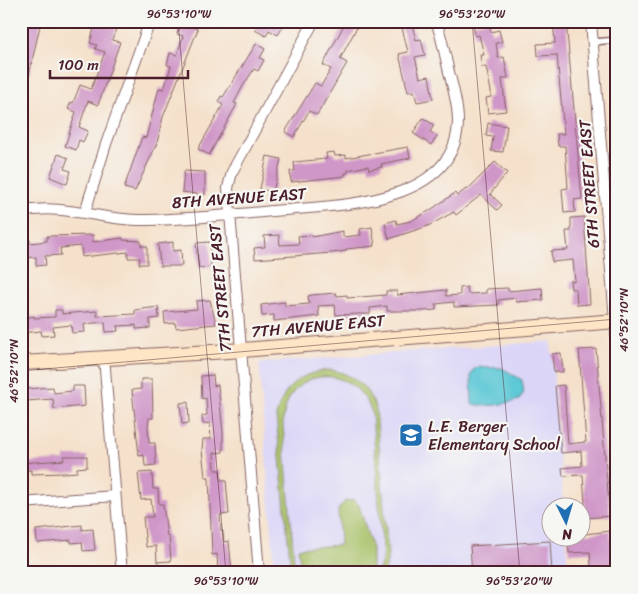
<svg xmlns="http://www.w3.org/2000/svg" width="638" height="594" font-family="Sriracha,sans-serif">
  <rect width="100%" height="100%" fill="#f6f6f2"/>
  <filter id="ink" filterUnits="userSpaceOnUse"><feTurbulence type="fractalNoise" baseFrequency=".02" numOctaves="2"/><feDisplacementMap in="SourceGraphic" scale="10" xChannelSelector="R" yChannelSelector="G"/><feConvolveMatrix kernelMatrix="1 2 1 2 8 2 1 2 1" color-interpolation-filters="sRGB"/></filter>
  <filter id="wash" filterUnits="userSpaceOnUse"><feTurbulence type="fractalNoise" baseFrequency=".0096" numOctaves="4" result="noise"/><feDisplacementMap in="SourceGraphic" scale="20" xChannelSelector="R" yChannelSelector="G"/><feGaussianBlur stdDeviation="1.12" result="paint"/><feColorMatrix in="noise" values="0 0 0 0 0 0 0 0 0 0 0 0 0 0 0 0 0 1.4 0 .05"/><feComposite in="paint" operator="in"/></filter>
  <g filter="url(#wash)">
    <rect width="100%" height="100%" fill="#f5e1cb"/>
    <polygon fill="#dbd6f7" points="551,341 563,506 550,506 550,536 566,537 568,573 275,573 259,363"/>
    <g fill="#a7c066" stroke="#787048">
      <path d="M331,370C354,374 368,387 376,409L388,555L385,573H378L383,557L372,413C353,359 283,367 283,425L294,560L299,573L291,571L276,416C284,386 300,372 331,370Z"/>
      <polygon points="354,500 359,505 372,549 372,569 368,573 343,573 341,569 301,572 298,548 340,545 338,510 345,501"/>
    </g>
    <path fill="#5dc8d6" stroke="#547480" d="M478,367L502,368L522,380L524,392L519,400C503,405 489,407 472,404L471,375L473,370Z"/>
    <g id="blocks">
      <g fill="#cf96c8">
        <polygon points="27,21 41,21 24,97 21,97 21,62 25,46 21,45 21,33 24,34"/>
        <polygon points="96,21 119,21 112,40 120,42 98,105 88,101 79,127 88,131 83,142 79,140 76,150 65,146 76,112 68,109 71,102 73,103 80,85 91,89 105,52 95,49 97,45 90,43"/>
        <polygon points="260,21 276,21 284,25 278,35 269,30 266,36 255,30"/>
        <polygon points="346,21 357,27 340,59 347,63 317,115 309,111 294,137 285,132 315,83 321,86 331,69 323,65"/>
        <polygon points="489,21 491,32 499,30 502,42 496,43 498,58 504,57 508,78 502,79 506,111 488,113 486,98 491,97 491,91 486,67 482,67 480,55 484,55 479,35 475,36 473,24"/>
        <polygon points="553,21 566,21 582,199 574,200 575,212 564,213 562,189 568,188 565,146 558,146 557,134 564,134 557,55 538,56 537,44 555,43"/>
        <polygon points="181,23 198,29 163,117 157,143 135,191 124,188 142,137 146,138 159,88 164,89 171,66 167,65 170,53 177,55 183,36 177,34"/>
        <polygon points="412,25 416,40 421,39 425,55 415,57 420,78 429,76 433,99 417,102 414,91 408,92 399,54 408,52 402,28"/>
        <polygon points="256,44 265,49 260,58 264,60 258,71 254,69 243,86 234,103 237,104 209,155 198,149 223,105 218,102 221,96 223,97"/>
        <polygon points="423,118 434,125 430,132 437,136 431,145 413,133"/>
        <polygon points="488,123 507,126 503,152 491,151 493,137 486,136"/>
        <polygon points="408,147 410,158 381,164 382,167 369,170 368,166 348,170 348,173 345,173 345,176 291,182 290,171 295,171 294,162 327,159 326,153 334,152 335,156 346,155 346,158"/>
        <polygon points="58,154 68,158 64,169 71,171 67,184 50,177"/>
        <polygon points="267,156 281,159 273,192 260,189"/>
        <polygon points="495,162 507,173 490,194 502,205 497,210 481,195 456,215 454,212 428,226 389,239 385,223 396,220 397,224 411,221 429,211 455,193 457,196 466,189 467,190"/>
        <polygon points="184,171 205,172 205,195 182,192"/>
        <polygon points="584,217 590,304 577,305 576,289 571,289 570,281 575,281 573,260 552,262 551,251 568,250 566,231 571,231 571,218"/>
        <polygon points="372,227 375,246 346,249 346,251 332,253 255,259 254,248 265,247 264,236 279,235 280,245 299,244 298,236 312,235 312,237 343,231 343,237 361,235 360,229"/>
        <polygon points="93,235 93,242 123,238 123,240 141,241 141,246 147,246 147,264 139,264 140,258 128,258 128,252 82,257 81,246 60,248 61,255 45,256 46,265 36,266 36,257 21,258 21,240 30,240 30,243 47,241 47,236"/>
        <polygon points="173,242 173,251 181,250 182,266 160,266 158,244"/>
        <polygon points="210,242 211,267 199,268 196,243"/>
        <polygon points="467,287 468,294 486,293 486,289 508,288 508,291 542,288 543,300 516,302 516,298 498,300 499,305 454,307 454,302 436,304 436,310 423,311 387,311 387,306 370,308 370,314 359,314 336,315 335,305 318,306 319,316 274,321 274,315 262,316 261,305 285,302 285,306 309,304 308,296 312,295 336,293 337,296 347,295 347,298 386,295 386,291 397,291 397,295 446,290 446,296 460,295 460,288"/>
        <polygon points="210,300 216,324 176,328 175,323 165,324 164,312 197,309 196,301"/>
        <polygon points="158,307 159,318 150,319 150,328 136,329 136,325 117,326 118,331 106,332 105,322 84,324 85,332 72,333 71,325 53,327 54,335 42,336 41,331 21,333 21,319 34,316 34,318 55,317 55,310 62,310 62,314 97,311 97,316 117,315 135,314 135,310"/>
        <polygon points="596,349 610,516 586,518 583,475 563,476 562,468 582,466 581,451 561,453 555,386 564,385 568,444 586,442 579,350"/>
        <polygon points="561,353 563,372 554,372 552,354"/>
        <polygon points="213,375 214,386 218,385 223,432 223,452 214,453 215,470 220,470 221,480 226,480 229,514 220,515 221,531 223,531 224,542 229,541 232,573 218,573 217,554 212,555 209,477 205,477 202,450 203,439 211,439 210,423 203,424 202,416 207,415 206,398 202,399 201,376"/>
        <polygon points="141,379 152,379 153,418 149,418 148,427 149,443 155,443 156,465 145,466 144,455 139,456 132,390 141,389"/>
        <polygon points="73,386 84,386 85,406 54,409 53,399 26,401 25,389 53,387 54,393 73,391"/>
        <polygon points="188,402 189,423 182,424 180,403"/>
        <polygon points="64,456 87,456 87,467 77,468 77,472 65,473 31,474 31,470 21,471 21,463 64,460"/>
        <polygon points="152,472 153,489 158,489 159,504 163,504 167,536 169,536 171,561 157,562 156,546 146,547 143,517 153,517 151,499 141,500 138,473"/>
        <polygon points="82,525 82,530 93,529 95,550 83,551 82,542 71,543 71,540 37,543 36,530"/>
        <polygon points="610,531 615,573 576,573 575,567 591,566 590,552 569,553 568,536"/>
        <polygon points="550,541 552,573 472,573 470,546"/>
      </g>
    </g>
  </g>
  <g filter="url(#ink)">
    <use href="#blocks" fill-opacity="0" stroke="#866363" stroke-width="1"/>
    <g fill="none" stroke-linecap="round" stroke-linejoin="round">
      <g stroke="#866363" stroke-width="8">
        <g id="lane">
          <polyline points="614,21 615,40"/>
          <polyline points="593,42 617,40"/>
        </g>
      </g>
      <g stroke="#866363" stroke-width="12">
        <g id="street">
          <polyline points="591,21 617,345"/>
          <path d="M21,212C61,203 98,219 137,220C186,220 236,214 285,210C343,205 457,203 458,121C458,105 453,87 449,72C445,56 442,37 436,21"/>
          <polyline points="85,212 106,144 150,21"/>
          <polyline points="104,357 122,573"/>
          <polyline points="21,503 115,496"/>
          <polyline points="259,573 228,188 232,172 314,21"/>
        </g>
      </g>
      <g stroke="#866363" stroke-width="16">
        <polyline id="secondary" points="21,363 229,351 617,321"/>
      </g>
      <use href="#lane" stroke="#fff" stroke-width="5"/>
      <use href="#street" stroke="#fff" stroke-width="10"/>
      <use href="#secondary" stroke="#fee5c5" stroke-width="14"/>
    </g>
  </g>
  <path fill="none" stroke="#4a1f2b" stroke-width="1" stroke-opacity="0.45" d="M178,21L226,573M472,21L520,573M21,371L617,319"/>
  <defs>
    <g id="school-square" transform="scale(1.25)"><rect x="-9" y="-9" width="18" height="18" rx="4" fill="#1f6fb2" stroke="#f6f6f2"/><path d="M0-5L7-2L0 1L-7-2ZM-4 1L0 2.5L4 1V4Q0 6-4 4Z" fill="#fff"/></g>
  </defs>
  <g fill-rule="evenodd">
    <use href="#school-square" x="411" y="435"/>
  </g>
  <g text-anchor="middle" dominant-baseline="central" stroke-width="4.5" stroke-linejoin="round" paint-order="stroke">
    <g font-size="16" fill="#4a1f2b" stroke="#f6f6f2">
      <text transform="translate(589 184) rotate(-94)">6TH STREET EAST</text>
      <text transform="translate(239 198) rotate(-4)">8TH AVENUE EAST</text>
      <text transform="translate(220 288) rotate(-95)">7TH STREET EAST</text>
      <text transform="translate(318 326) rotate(-5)">7TH AVENUE EAST</text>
    </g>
    <g font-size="16" fill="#4a1f2b" stroke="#f6f6f2" text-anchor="start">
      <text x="428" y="426">L.E. Berger<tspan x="428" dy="18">Elementary School</tspan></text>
    </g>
  </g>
  <rect width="638" height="594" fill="none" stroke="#f6f6f2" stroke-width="55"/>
  <g transform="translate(566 522) rotate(175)"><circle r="24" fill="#f6f6f2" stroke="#b1a0a2"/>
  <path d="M0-4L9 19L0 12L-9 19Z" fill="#1f6fb2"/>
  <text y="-8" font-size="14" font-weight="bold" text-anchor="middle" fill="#4a1f2b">N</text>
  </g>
  <path d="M50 70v8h138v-8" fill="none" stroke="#4a1f2b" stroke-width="2.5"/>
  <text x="58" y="70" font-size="15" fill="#4a1f2b" stroke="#f6f6f2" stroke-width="4" paint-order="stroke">100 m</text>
  <rect x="28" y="28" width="582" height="538" fill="none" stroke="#4a1f2b" stroke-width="2"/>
  <g font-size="12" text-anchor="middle" fill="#4a1f2b">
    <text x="179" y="18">96°53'10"W</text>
    <text x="472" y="18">96°53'20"W</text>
    <text transform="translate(624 320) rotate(-90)" y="4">46°52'10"N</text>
    <text transform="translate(14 371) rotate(-90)" y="4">46°52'10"N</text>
    <text x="226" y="585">96°53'10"W</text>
    <text x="519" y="585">96°53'20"W</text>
  </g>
</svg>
